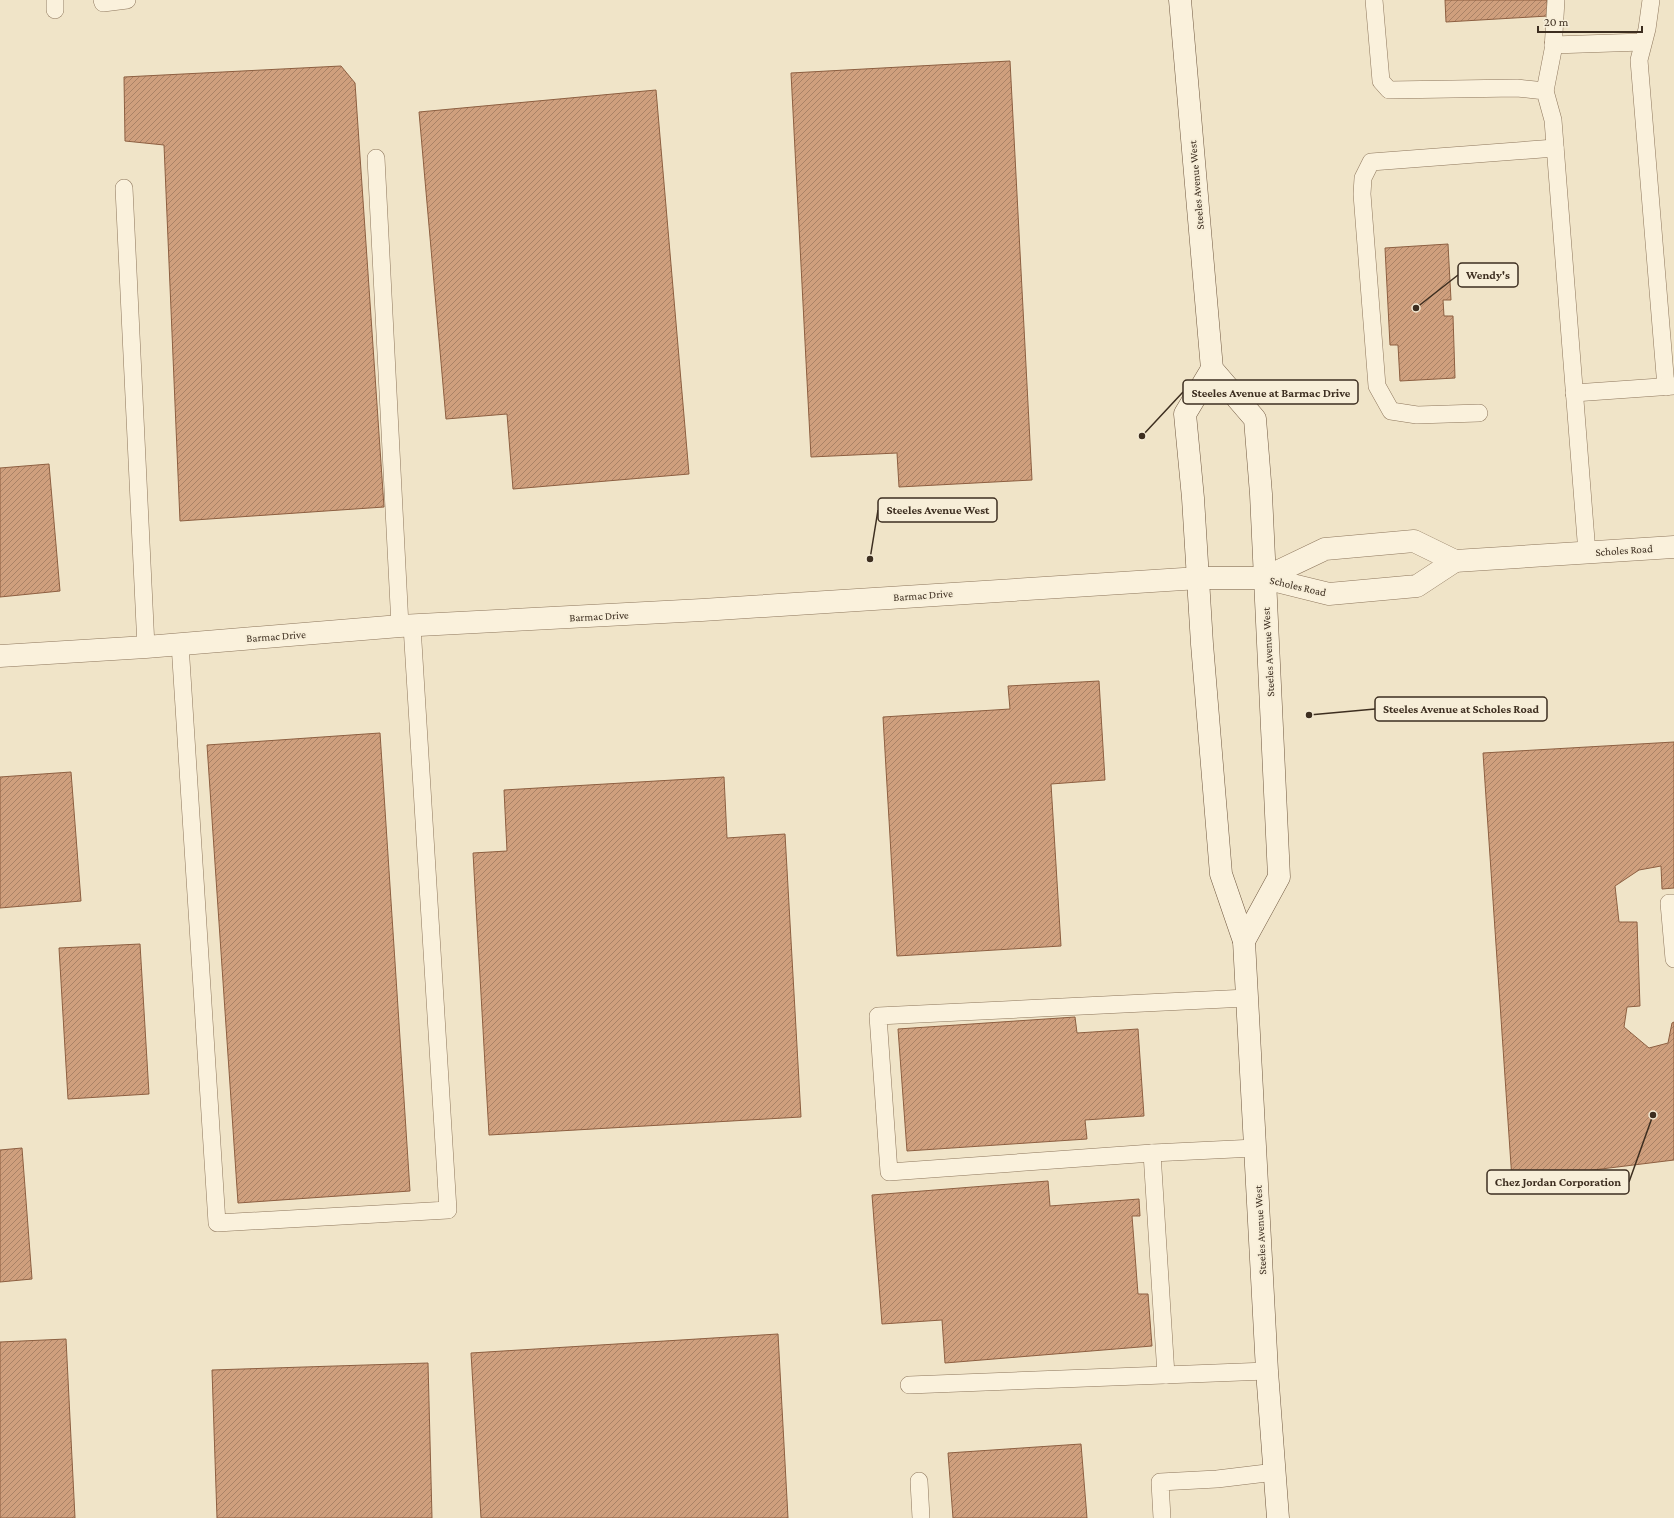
<svg xmlns="http://www.w3.org/2000/svg" width="1674" height="1518" font-family="'Crimson Pro',serif">
  <defs>
    <pattern id="building-hatch" width="6" height="6" patternUnits="userSpaceOnUse"><rect width="6" height="6" fill="#cf9f7d"/><path d="M-1 1l2-2M0 6l6-6M5 7l2-2" fill="none" stroke="#a98266"/></pattern>
  </defs>
  <rect width="100%" height="100%" fill="#f0e4c8"/>
  <g fill="url(#building-hatch)" stroke="#8d5f41">
    <polygon points="1445,0 1547,0 1548,16 1446,22"/>
    <polygon points="1010,61 1032,480 899,487 897,453 811,457 791,73"/>
    <polygon points="341,66 355,83 384,507 180,521 164,145 125,141 124,77"/>
    <polygon points="656,90 689,474 513,489 507,414 446,419 419,112"/>
    <polygon points="1448,244 1451,300 1443,300 1444,316 1453,316 1455,378 1400,381 1398,345 1390,345 1385,248"/>
    <polygon points="49,464 60,591 0,597 0,468"/>
    <polygon points="1099,681 1105,780 1051,784 1061,946 897,956 883,717 1010,709 1008,686"/>
    <polygon points="380,733 410,1191 238,1203 207,745"/>
    <polygon points="1674,742 1674,888 1662,889 1661,866 1639,870 1615,886 1619,922 1637,922 1640,1006 1627,1007 1624,1027 1649,1048 1668,1043 1672,1023 1674,1022 1674,1160 1512,1180 1483,753"/>
    <polygon points="71,772 81,901 0,908 0,777"/>
    <polygon points="724,777 727,838 785,834 801,1117 489,1135 473,853 507,851 504,790"/>
    <polygon points="140,944 149,1094 68,1099 59,948"/>
    <polygon points="1075,1017 1077,1033 1138,1029 1144,1116 1085,1120 1087,1139 907,1151 898,1029"/>
    <polygon points="22,1148 32,1279 0,1282 0,1150"/>
    <polygon points="1048,1181 1050,1206 1139,1199 1140,1216 1132,1216 1138,1294 1148,1294 1152,1346 945,1363 942,1320 882,1324 872,1195"/>
    <polygon points="778,1334 788,1518 481,1518 471,1353"/>
    <polygon points="66,1339 75,1518 0,1518 0,1342"/>
    <polygon points="428,1363 432,1518 217,1518 212,1370"/>
    <polygon points="1081,1444 1087,1518 953,1518 948,1453"/>
  </g>
  <g fill="none" stroke-linecap="round" stroke-linejoin="round">
    <g stroke="#8d765c" stroke-width="18">
      <g id="service">
        <polyline points="55,0 55,10"/>
        <polyline points="102,0 103,3 127,0"/>
        <polyline points="1374,0 1381,81 1389,90 1517,88 1545,91 1553,120 1587,553"/>
        <polyline points="1651,0 1647,29 1639,60 1666,387"/>
        <polyline points="1553,45 1643,42"/>
        <polyline points="1545,91 1553,50 1556,0"/>
        <polyline points="376,158 400,626"/>
        <polyline points="124,188 146,647"/>
        <polyline points="1574,393 1674,386"/>
        <polyline points="1479,413 1417,415 1391,411 1377,386 1362,194 1363,178 1371,162 1555,148"/>
        <polyline points="180,644 217,1223 448,1210 412,626"/>
        <polyline points="1674,903 1669,903 1674,959"/>
        <polyline points="1247,998 878,1016 889,1172 1152,1153 1255,1148"/>
        <polyline points="1152,1153 1166,1375"/>
        <polyline points="909,1385 1267,1371"/>
        <polyline points="919,1481 921,1518"/>
        <polyline points="1162,1518 1160,1482 1217,1479 1275,1472"/>
      </g>
    </g>
    <g stroke="#8d765c" stroke-width="23">
      <g id="minor">
        <polyline points="1264,578 1325,549 1414,541 1455,561 1674,547"/>
        <polyline points="1264,578 1329,594 1417,586 1455,561"/>
      </g>
    </g>
    <g stroke="#8d765c" stroke-width="23">
      <polyline id="tertiary" points="0,656 146,647 400,626 702,610 1199,578"/>
    </g>
    <g stroke="#6f573f" stroke-width="23">
      <g id="secondary">
        <polyline points="1180,0 1212,369 1255,419 1261,494 1279,877 1244,941"/>
        <polyline points="1212,369 1185,414 1193,498 1202,644 1221,874 1244,941 1267,1371 1278,1518"/>
        <polyline points="1199,578 1264,578"/>
      </g>
    </g>
    <use href="#service" stroke="#faf1dc" stroke-width="17"/>
    <use href="#minor" stroke="#faf1dc" stroke-width="22"/>
    <use href="#tertiary" stroke="#faf1dc" stroke-width="22"/>
    <use href="#secondary" stroke="#faf1dc" stroke-width="22"/>
  </g>
  <g text-anchor="middle" dominant-baseline="central" stroke-width="3.5" stroke-linejoin="round" paint-order="stroke">
    <g font-size="11" fill="#3d2e20" stroke="#f7eed8">
      <text transform="translate(1196 185) rotate(-95)">Steeles Avenue West</text>
      <text transform="translate(1624 550) rotate(-4)">Scholes Road</text>
      <text transform="translate(1298 586) rotate(13)">Scholes Road</text>
      <text transform="translate(923 595) rotate(-4)">Barmac Drive</text>
      <text transform="translate(599 616) rotate(-3)">Barmac Drive</text>
      <text transform="translate(276 636) rotate(-4)">Barmac Drive</text>
      <text transform="translate(1268 652) rotate(-93)">Steeles Avenue West</text>
      <text transform="translate(1260 1230) rotate(-93)">Steeles Avenue West</text>
    </g>
  </g>
  <path fill="none" stroke="#3d2e20" stroke-width="1.5" d="M1416 308L1458 275M1142 436L1183 392M870 559L878 510M1309 715L1375 709M1653 1115L1629 1182"/>
  <g fill="#3d2e20" stroke="#f7eed8" stroke-width="1.5">
    <circle cx="1416" cy="308" r="4"/>
    <circle cx="1142" cy="436" r="4"/>
    <circle cx="870" cy="559" r="4"/>
    <circle cx="1309" cy="715" r="4"/>
    <circle cx="1653" cy="1115" r="4"/>
  </g>
  <g fill="#f7eed8" stroke="#3d2e20" stroke-width="1.5">
    <rect x="1458" y="263" width="60" height="24" rx="4"/>
    <rect x="1183" y="380" width="175" height="24" rx="4"/>
    <rect x="878" y="498" width="119" height="24" rx="4"/>
    <rect x="1375" y="697" width="172" height="24" rx="4"/>
    <rect x="1487" y="1170" width="142" height="24" rx="4"/>
  </g>
  <g font-size="12" text-anchor="middle" font-weight="bold" fill="#3d2e20">
    <text x="1488" y="279">Wendy's</text>
    <text x="1271" y="397">Steeles Avenue at Barmac Drive</text>
    <text x="938" y="514">Steeles Avenue West</text>
    <text x="1461" y="713">Steeles Avenue at Scholes Road</text>
    <text x="1558" y="1186">Chez Jordan Corporation</text>
  </g>
  <path d="M1538 26v6h104v-6" fill="none" stroke="#3d2e20" stroke-width="2"/>
  <text x="1544" y="26" font-size="12" fill="#3d2e20" stroke="#f7eed8" stroke-width="3" paint-order="stroke">20 m</text>
</svg>
